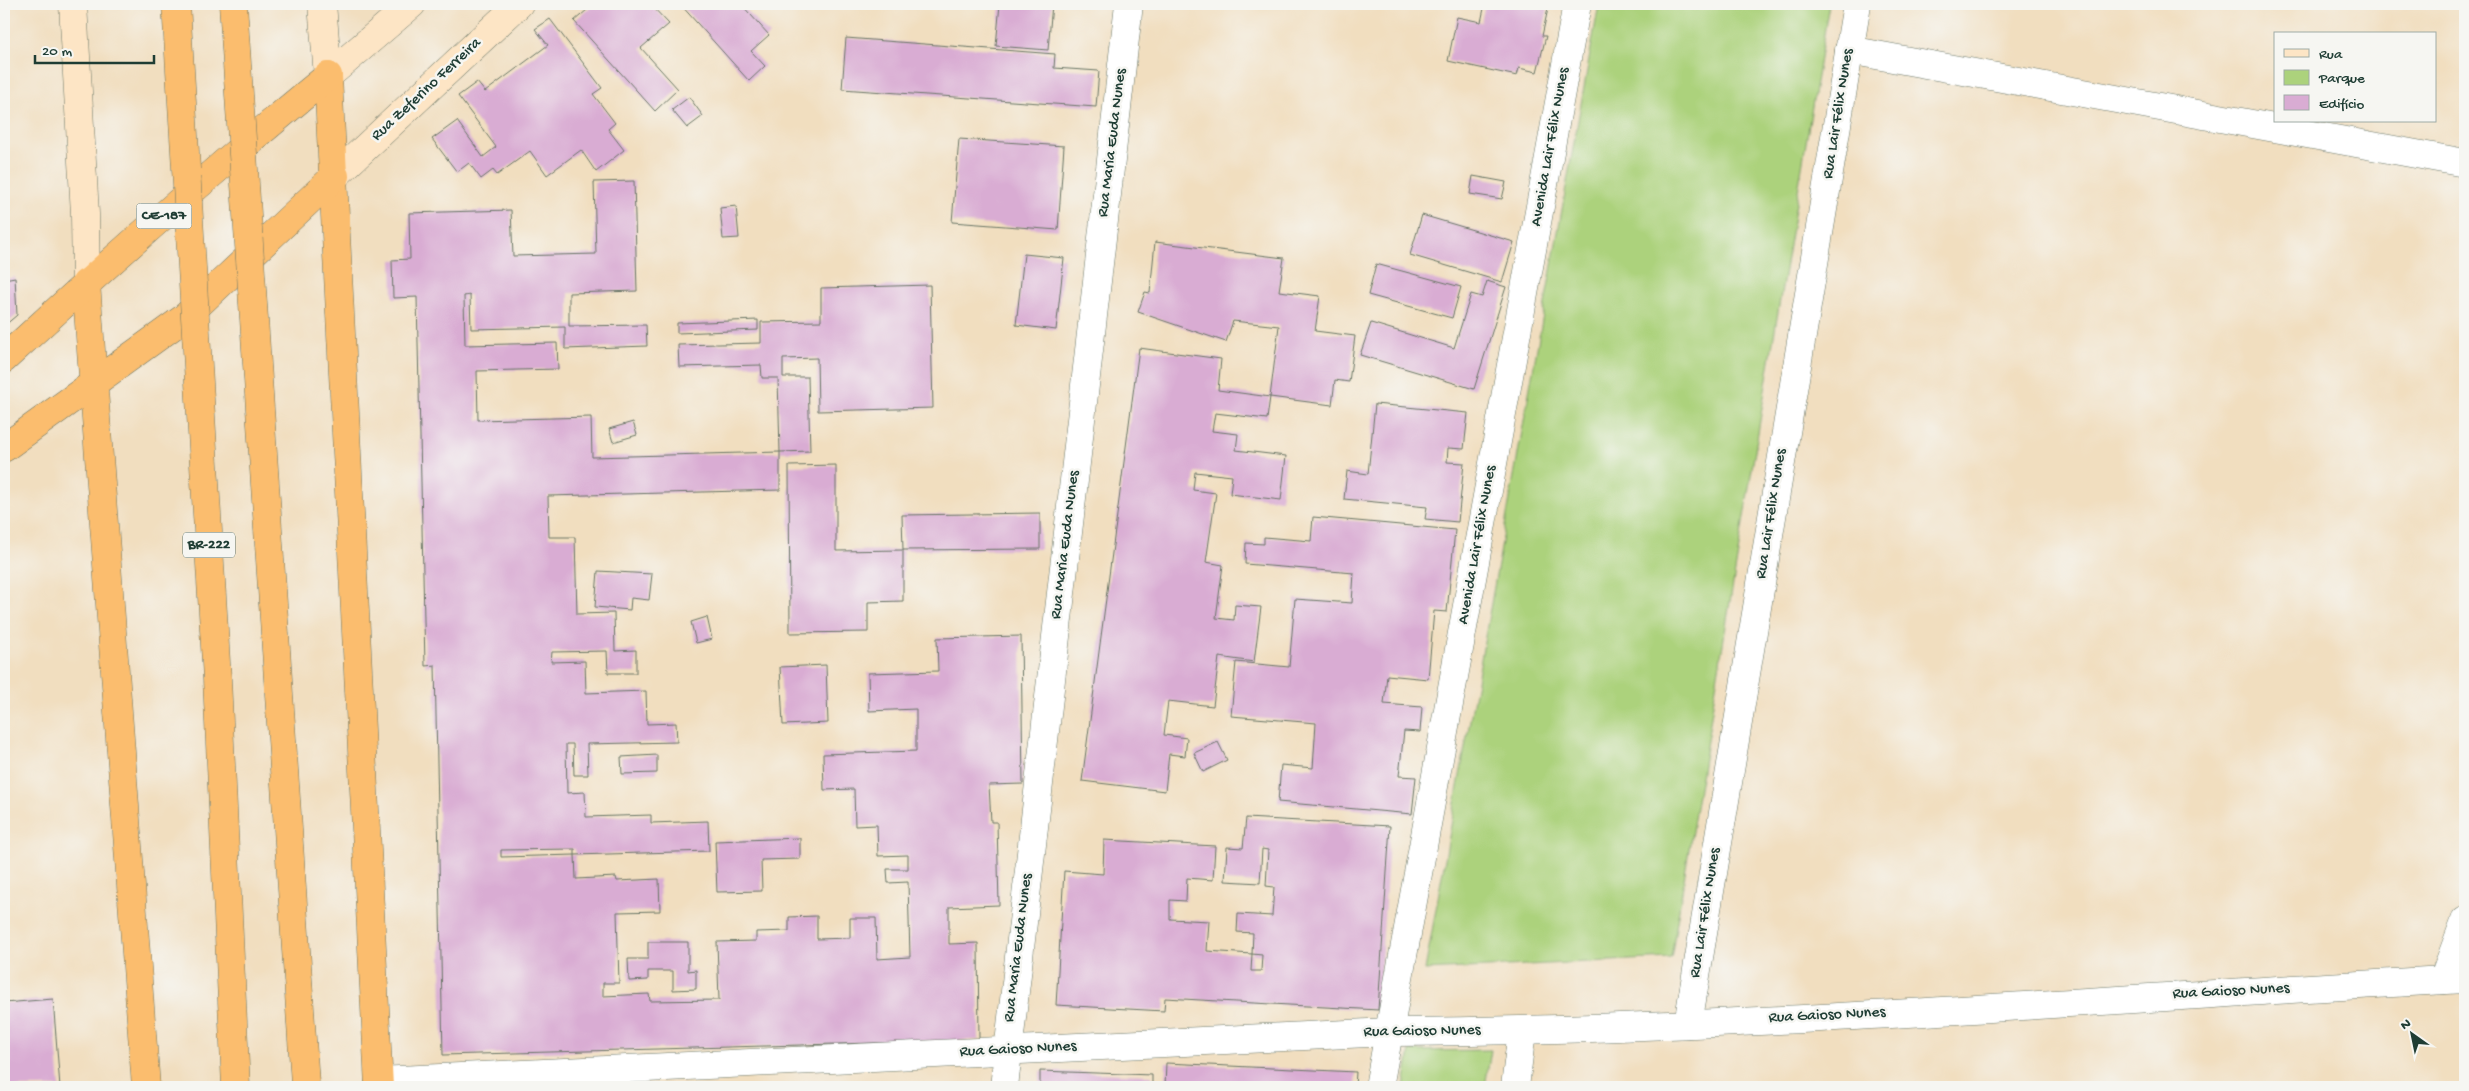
<svg xmlns="http://www.w3.org/2000/svg" width="2469" height="1091" font-family="'Gochi Hand',sans-serif">
  <rect width="100%" height="100%" fill="#f6f6f2"/>
  <filter id="ink" filterUnits="userSpaceOnUse"><feTurbulence type="fractalNoise" baseFrequency=".02" numOctaves="2"/><feDisplacementMap in="SourceGraphic" scale="10" xChannelSelector="R" yChannelSelector="G"/><feConvolveMatrix kernelMatrix="1 2 1 2 8 2 1 2 1" color-interpolation-filters="sRGB"/></filter>
  <filter id="wash" filterUnits="userSpaceOnUse"><feTurbulence type="fractalNoise" baseFrequency=".0096" numOctaves="4" result="noise"/><feDisplacementMap in="SourceGraphic" scale="20" xChannelSelector="R" yChannelSelector="G"/><feGaussianBlur stdDeviation="1.12" result="paint"/><feColorMatrix in="noise" values="0 0 0 0 0 0 0 0 0 0 0 0 0 0 0 0 0 1.4 0 .05"/><feComposite in="paint" operator="in"/></filter>
  <g filter="url(#wash)">
    <rect width="100%" height="100%" fill="#f1debf"/>
    <g fill="#acd27c" stroke="#668858">
      <polygon points="1599,4 1829,4 1671,958 1425,970"/>
      <polygon points="1491,1050 1485,1087 1404,1087 1410,1051"/>
    </g>
    <g id="blocks">
      <g fill="#d9acd3">
        <polygon points="594,4 650,4 669,24 641,48 678,89 655,111 574,21"/>
        <polygon points="680,4 741,4 769,35 751,51 765,66 749,81"/>
        <polygon points="1000,4 1052,4 1048,50 996,46"/>
        <polygon points="1485,4 1549,4 1542,36 1546,36 1537,72 1519,68 1517,76 1448,61 1457,17 1481,22"/>
        <polygon points="550,19 602,88 593,94 615,123 608,129 624,150 596,172 581,150 547,175 530,151 497,175 493,170 481,179 469,163 457,172 432,139 457,121 483,157 496,147 458,96 477,82 485,92 548,45 535,29"/>
        <polygon points="846,38 1055,54 1054,68 1099,71 1096,107 842,89"/>
        <polygon points="689,97 703,116 687,128 672,110"/>
        <polygon points="959,139 1064,146 1058,230 952,222"/>
        <polygon points="1473,176 1506,182 1502,199 1470,194"/>
        <polygon points="634,181 637,291 569,293 569,326 646,325 647,346 565,349 565,327 471,329 470,295 464,296 465,345 557,343 558,369 477,371 478,420 591,417 592,457 780,452 780,490 548,496 549,537 575,537 577,614 614,613 615,651 636,650 636,673 608,673 607,651 552,652 551,662 585,661 586,693 646,691 647,724 676,723 677,742 587,744 588,775 574,775 573,744 566,744 567,793 585,792 586,817 651,815 651,823 708,821 709,851 575,855 575,849 501,850 501,857 575,855 576,879 616,877 617,881 659,879 660,911 617,912 619,983 603,983 603,996 649,994 650,1001 719,1000 717,942 756,941 756,932 789,931 789,917 817,916 817,939 850,938 850,918 876,918 877,959 910,957 908,882 888,883 887,869 908,869 908,855 878,856 877,825 855,826 854,789 824,790 823,754 916,751 916,709 869,711 868,673 938,671 937,638 1021,636 1023,784 989,785 991,822 997,822 999,905 949,907 949,944 978,943 979,1040 443,1055 435,665 425,666 417,297 393,298 392,260 410,259 409,213 511,210 513,256 596,254 594,182"/>
        <polygon points="736,206 739,238 723,239 720,208"/>
        <polygon points="1422,215 1514,242 1502,282 1410,255"/>
        <polygon points="1155,242 1284,258 1279,291 1320,296 1315,331 1355,336 1349,382 1335,380 1332,405 1270,397 1279,326 1233,321 1226,342 1138,312 1145,292 1150,293"/>
        <polygon points="1024,254 1064,258 1056,330 1016,325"/>
        <polygon points="1376,264 1461,287 1452,318 1368,295"/>
        <polygon points="15,277 17,315 4,326 4,279"/>
        <polygon points="1487,281 1506,287 1474,389 1360,355 1371,323 1454,348 1471,294 1482,297"/>
        <polygon points="930,285 933,408 818,411 817,358 783,359 783,377 808,377 810,451 780,452 778,378 762,378 761,365 679,367 678,345 761,343 761,322 821,321 821,288"/>
        <polygon points="758,320 758,330 677,333 677,323"/>
        <polygon points="1139,348 1221,359 1218,390 1270,397 1267,419 1215,413 1212,431 1238,434 1236,450 1286,456 1281,500 1230,494 1232,476 1195,472 1193,490 1216,493 1206,562 1223,565 1216,618 1234,620 1235,605 1261,607 1254,662 1219,657 1213,706 1168,701 1164,735 1187,738 1185,756 1169,754 1165,791 1082,781"/>
        <polygon points="1375,404 1468,413 1464,449 1448,448 1447,462 1464,463 1458,522 1425,519 1427,507 1344,499 1347,471 1368,474"/>
        <polygon points="633,422 637,435 613,442 609,429"/>
        <polygon points="836,465 836,551 903,550 902,515 1040,513 1040,549 903,550 903,601 868,602 868,632 790,633 789,466"/>
        <polygon points="1313,517 1455,530 1447,612 1434,611 1428,679 1387,675 1384,704 1422,707 1420,732 1404,731 1399,776 1416,777 1412,814 1278,802 1281,765 1313,768 1316,723 1231,716 1236,662 1289,667 1295,599 1352,603 1354,573 1245,564 1246,543 1264,544 1264,537 1311,541"/>
        <polygon points="598,571 652,574 649,600 631,598 630,610 595,607"/>
        <polygon points="707,617 712,639 696,643 691,622"/>
        <polygon points="826,665 828,723 783,725 780,667"/>
        <polygon points="1218,742 1227,760 1203,772 1194,753"/>
        <polygon points="657,755 657,773 622,774 621,757"/>
        <polygon points="1246,818 1390,826 1378,1010 1165,998 1164,1011 1056,1005 1064,871 1103,874 1104,840 1215,846 1213,880 1187,878 1186,901 1170,900 1170,919 1209,921 1207,951 1252,954 1251,971 1261,971 1262,955 1252,954 1253,933 1237,932 1238,914 1272,916 1274,887 1266,886 1268,850 1262,849 1260,883 1225,881 1227,847 1243,848"/>
        <polygon points="800,838 800,859 761,860 762,891 717,892 715,841"/>
        <polygon points="648,942 688,942 688,971 696,970 696,989 673,990 673,971 648,971 648,980 629,981 628,959 648,959"/>
        <polygon points="53,999 60,1087 4,1087 4,1003"/>
        <polygon points="1166,1063 1356,1072 1355,1087 1165,1087"/>
        <polygon points="1040,1071 1152,1075 1152,1087 1040,1087"/>
      </g>
    </g>
  </g>
  <g filter="url(#ink)">
    <use href="#blocks" fill-opacity="0" stroke="#687565" stroke-width="1"/>
    <g fill="none" stroke-linecap="round" stroke-linejoin="round">
      <g stroke="#687565" stroke-width="29">
        <g id="street">
          <polyline points="1849,50 2465,163"/>
          <polyline points="2443,980 2465,921"/>
          <polyline points="1688,1024 1857,4"/>
          <path d="M379,1081L1389,1032C1748,1030 2107,998 2465,979"/>
          <polyline points="1004,1087 1129,4"/>
          <polyline points="1379,1087 1577,4"/>
          <polyline points="1515,1087 1522,1031"/>
        </g>
      </g>
      <g stroke="#687565" stroke-width="29">
        <g id="secondary">
          <polyline points="73,4 85,214 86,283"/>
          <polyline points="322,4 328,76"/>
          <polyline points="328,76 412,4"/>
          <polyline points="335,176 519,4"/>
        </g>
      </g>
      <g stroke="#687565" stroke-width="29">
        <g id="highway">
          <polyline points="328,76 379,1087"/>
          <polyline points="86,283 146,1087"/>
          <path d="M4,359C109,262 217,167 328,76"/>
          <polyline points="4,448 184,318 335,176"/>
        </g>
      </g>
      <use href="#street" stroke="#fff" stroke-width="28"/>
      <use href="#secondary" stroke="#fde5c5" stroke-width="28"/>
      <use href="#highway" stroke="#fbbd6e" stroke-width="28"/>
      <g stroke="#687565" stroke-width="29" stroke-linecap="butt">
        <g id="highway-bridge">
          <polyline points="176,4 217,679 236,1087"/>
          <polyline points="233,4 305,1084"/>
        </g>
      </g>
      <use href="#highway-bridge" stroke="#fbbd6e" stroke-width="28"/>
    </g>
  </g>
  <g text-anchor="middle" dominant-baseline="central" stroke-width="5" stroke-linejoin="round" paint-order="stroke">
    <g fill="#f6f6f2" stroke="#60746d" stroke-width="1">
      <rect x="136.5" y="203.5" width="55" height="25" rx="4"/>
      <rect x="183" y="532.5" width="52" height="25" rx="4"/>
    </g>
    <g font-size="15" font-weight="bold" fill="#1f3d34">
      <text x="164" y="216">CE-187</text>
      <text x="209" y="545">BR-222</text>
    </g>
    <g font-size="16" fill="#1f3d34" stroke="#f6f6f2">
      <text transform="translate(427 90) rotate(-43)">Rua Zeferino Ferreira</text>
      <text transform="translate(1839 114) rotate(-81)">Rua Lair Félix Nunes</text>
      <text transform="translate(1113 143) rotate(-83)">Rua Maria Euda Nunes</text>
      <text transform="translate(1551 147) rotate(-80)">Avenida Lair Félix Nunes</text>
      <text transform="translate(1772 514) rotate(-81)">Rua Lair Félix Nunes</text>
      <text transform="translate(1066 545) rotate(-83)">Rua Maria Euda Nunes</text>
      <text transform="translate(1478 545) rotate(-80)">Avenida Lair Félix Nunes</text>
      <text transform="translate(1706 913) rotate(-81)">Rua Lair Félix Nunes</text>
      <text transform="translate(1019 948) rotate(-83)">Rua Maria Euda Nunes</text>
      <text transform="translate(2231 992) rotate(-3)">Rua Gaioso Nunes</text>
      <text transform="translate(1827 1016) rotate(-3)">Rua Gaioso Nunes</text>
      <text transform="translate(1422 1032) rotate(-1)">Rua Gaioso Nunes</text>
      <text transform="translate(1018 1050) rotate(-3)">Rua Gaioso Nunes</text>
    </g>
  </g>
  <rect width="2469" height="1091" fill="none" stroke="#f6f6f2" stroke-width="20"/>
  <rect x="2274" y="32" width="162" height="90" fill="#f6f6f2" stroke="#a0aca6"/>
  <rect x="2284" y="49" width="25" height="8" fill="#fde5c5" stroke="#a0aca6"/>
  <text x="2319" y="58" font-size="15" fill="#1f3d34">Rua</text>
  <rect x="2284" y="70" width="25" height="15" fill="#acd27c" stroke="#a0aca6"/>
  <text x="2319" y="82" font-size="15" fill="#1f3d34">Parque</text>
  <rect x="2284" y="95" width="25" height="15" fill="#d9acd3" stroke="#a0aca6"/>
  <text x="2319" y="108" font-size="15" fill="#1f3d34">Edifício</text>
  <g transform="translate(2412 1034) rotate(327)" stroke="#f6f6f2" stroke-width="4" paint-order="stroke">
  <path d="M0-4L9 19L0 12L-9 19Z" fill="#1f3d34"/>
  <text y="-8" font-size="14" font-weight="bold" text-anchor="middle" fill="#1f3d34">N</text>
  </g>
  <path d="M35 55v8h119v-8" fill="none" stroke="#1f3d34" stroke-width="2.5"/>
  <text x="42" y="55" font-size="15" fill="#1f3d34" stroke="#f6f6f2" stroke-width="4" paint-order="stroke">20 m</text>
</svg>
